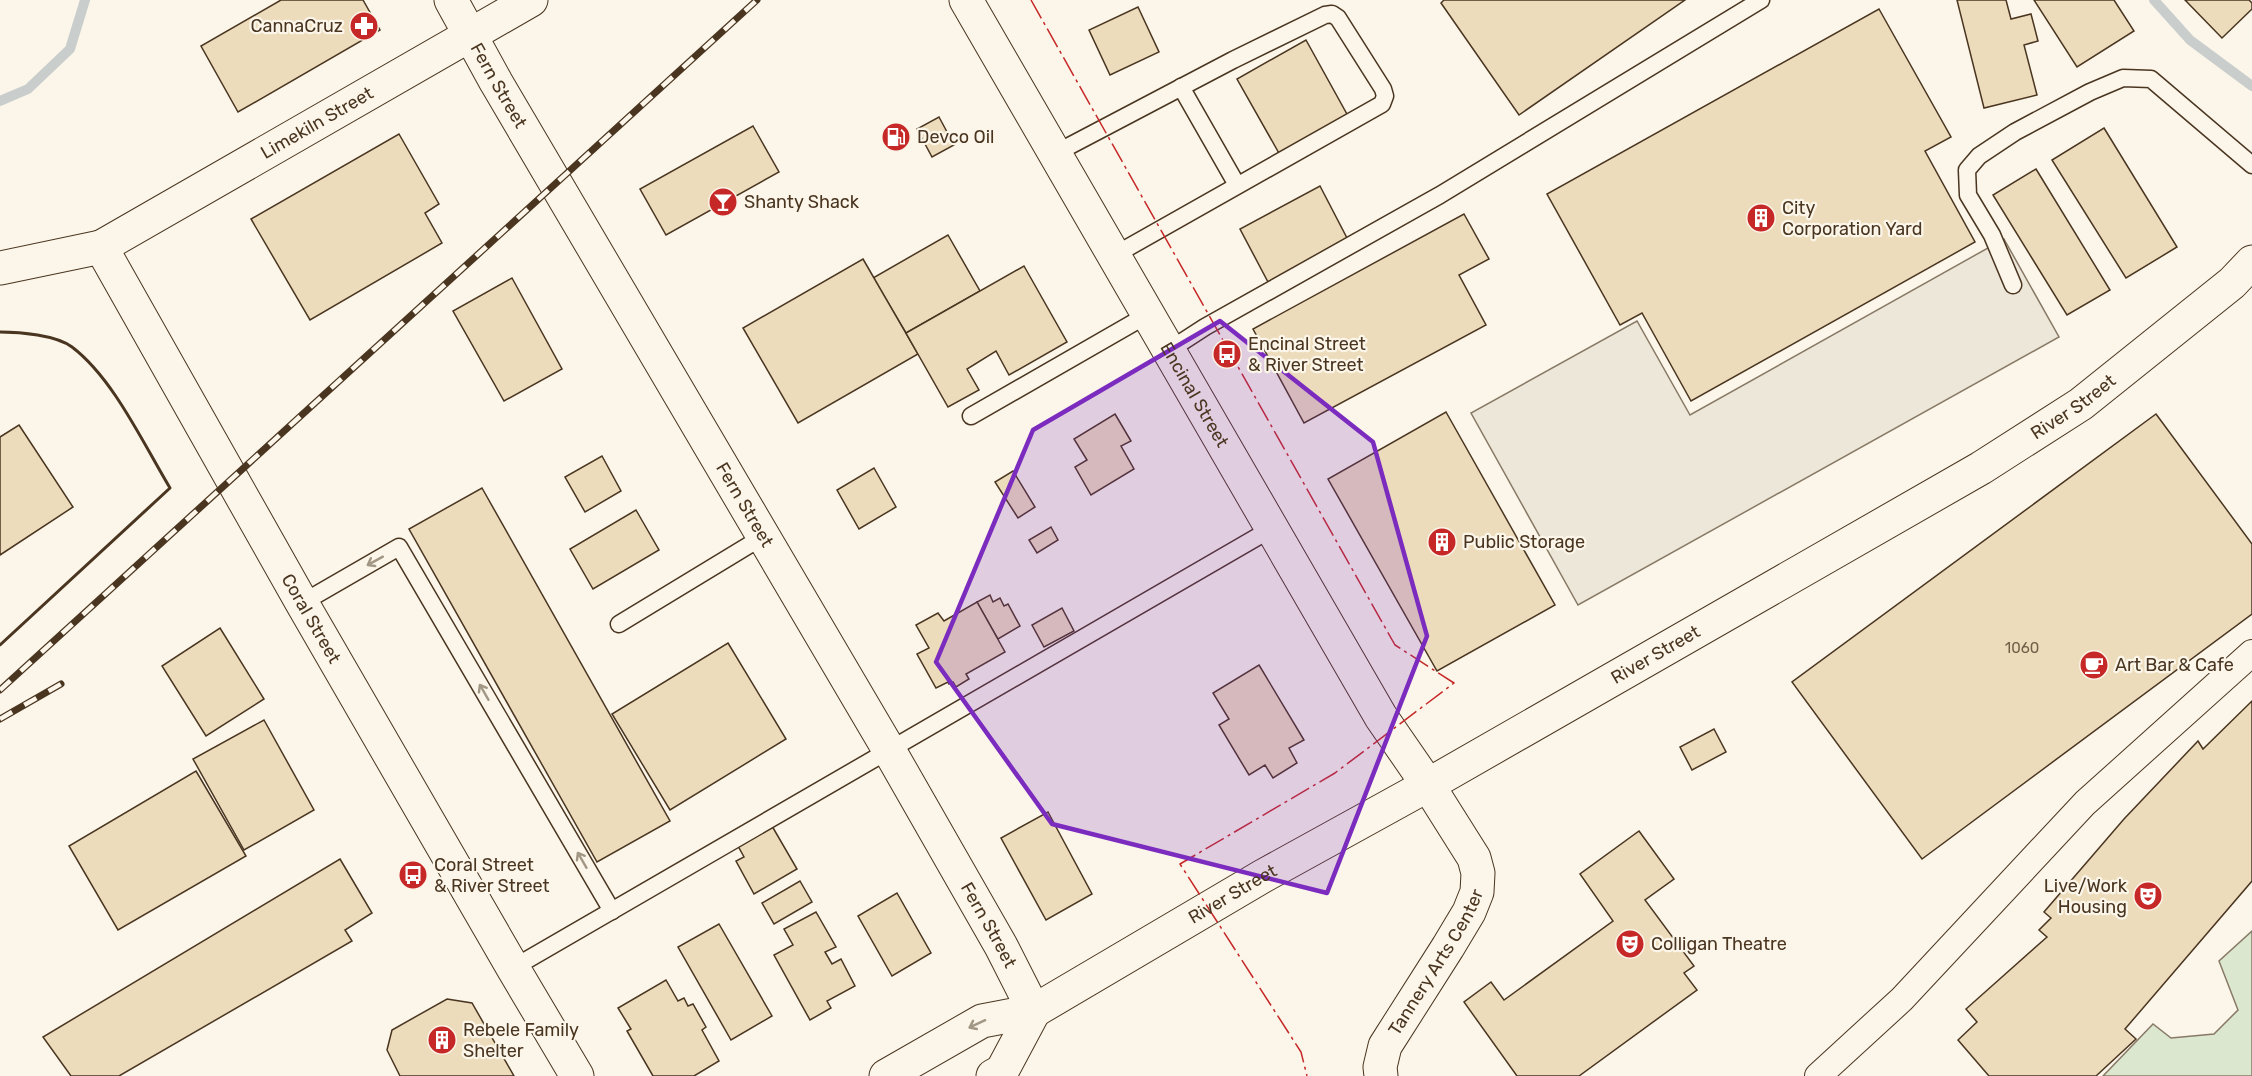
<svg xmlns="http://www.w3.org/2000/svg" width="2252" height="1076" font-family="Rubik,sans-serif">
  <rect width="100%" height="100%" fill="#fbf6e9"/>
  <polygon fill="#dce7d0" stroke="#887966" stroke-width="1.5" points="2252,931 2252,1076 2103,1076 2153,1024 2171,1038 2214,1034 2238,1010 2219,961"/>
  <polygon fill="#ede7d9" stroke="#887966" stroke-width="1.5" points="2004,239 2059,337 1578,605 1471,413 1637,321 1690,415"/>
  <g fill="none" stroke-linecap="round" stroke-linejoin="round">
    <g stroke="#c9cecd" stroke-width="10">
      <polyline points="2154,0 2190,40 2252,86"/>
      <polyline points="0,101 28,89 70,49 85,0"/>
    </g>
  </g>
  <g fill="#ecdcbc" stroke="#4a3520" stroke-width="1.5">
    <polygon points="281,0 363,0 380,30 238,112 201,46"/>
    <polygon points="1444,0 1685,0 1519,115 1441,3"/>
    <polygon points="1957,0 2006,0 2011,19 2031,14 2038,41 2024,45 2037,95 1984,108"/>
    <polygon points="2034,0 2114,0 2134,31 2077,67"/>
    <polygon points="2185,0 2249,0 2252,3 2252,9 2222,38"/>
    <polygon points="1138,7 1159,52 1110,75 1089,30"/>
    <polygon points="1879,9 1951,137 1925,151 1975,242 1691,401 1642,313 1620,325 1547,194"/>
    <polygon points="1306,40 1348,116 1280,155 1237,79"/>
    <polygon points="939,117 954,145 932,157 917,129"/>
    <polygon points="753,126 779,172 666,235 640,189"/>
    <polygon points="2104,128 2177,247 2126,278 2052,160"/>
    <polygon points="399,134 439,204 425,213 442,243 310,320 251,219"/>
    <polygon points="2036,169 2110,290 2067,315 1993,195"/>
    <polygon points="1320,186 1348,240 1268,282 1240,229"/>
    <polygon points="1464,214 1489,259 1459,275 1486,325 1304,423 1253,329"/>
    <polygon points="948,235 980,291 906,333 873,278"/>
    <polygon points="863,259 918,354 798,423 743,328"/>
    <polygon points="1024,266 1067,342 1009,375 996,351 967,369 979,390 948,407 906,333"/>
    <polygon points="512,278 562,369 504,401 453,311"/>
    <polygon points="1446,412 1555,605 1437,671 1328,479"/>
    <polygon points="1115,414 1131,441 1121,446 1134,469 1091,495 1075,467 1087,460 1074,439"/>
    <polygon points="2156,414 2252,544 2252,614 1922,859 1792,682"/>
    <polygon points="19,425 73,507 0,555 0,437"/>
    <polygon points="602,456 621,491 585,512 565,477"/>
    <polygon points="874,468 896,507 859,529 837,490"/>
    <polygon points="1013,471 1035,507 1018,518 995,482"/>
    <polygon points="482,488 670,821 597,862 409,529"/>
    <polygon points="636,510 659,550 593,589 570,549"/>
    <polygon points="1051,527 1058,540 1037,553 1029,540"/>
    <polygon points="990,595 993,602 1000,598 1004,606 1008,604 1020,626 998,639 977,602"/>
    <polygon points="977,602 1005,652 966,674 969,679 956,687 953,682 949,684 948,682 936,688 917,654 929,648 916,625 938,613 944,621"/>
    <polygon points="1062,608 1074,631 1044,647 1032,625"/>
    <polygon points="220,628 264,699 206,736 162,666"/>
    <polygon points="728,643 786,739 670,810 612,714"/>
    <polygon points="1259,665 1304,740 1289,748 1297,763 1273,778 1265,765 1249,775 1219,725 1229,719 1213,693"/>
    <polygon points="2252,701 2252,881 2125,1029 2136,1039 2096,1076 1989,1076 1958,1040 1977,1022 1966,1009 2047,937 2039,930 2051,918 2044,912 2124,819 2198,741 2203,749"/>
    <polygon points="264,720 314,810 244,850 193,759"/>
    <polygon points="1714,729 1726,752 1692,770 1680,747"/>
    <polygon points="196,771 246,856 118,930 69,846"/>
    <polygon points="1048,812 1092,894 1046,920 1001,838"/>
    <polygon points="772,826 797,869 754,894 736,861 744,857 738,846"/>
    <polygon points="1639,831 1674,879 1645,900 1694,966 1684,973 1697,990 1579,1076 1517,1076 1464,1002 1491,982 1504,1000 1613,921 1580,874"/>
    <polygon points="340,859 372,913 345,930 352,941 119,1076 71,1076 43,1037"/>
    <polygon points="800,881 812,902 774,924 762,903"/>
    <polygon points="897,893 931,953 892,976 858,916"/>
    <polygon points="816,912 836,947 825,952 832,964 841,959 855,986 827,1001 831,1008 810,1020 774,955 793,945 784,929"/>
    <polygon points="719,924 772,1016 731,1040 678,947"/>
    <polygon points="666,980 678,1001 684,998 688,1006 693,1004 706,1027 702,1030 719,1061 694,1076 653,1076 627,1031 631,1029 618,1008"/>
    <polygon points="447,999 472,1003 514,1076 400,1076 387,1050 392,1030"/>
  </g>
  <g fill="none" stroke-linecap="round" stroke-linejoin="round">
    <g stroke="#4a3520" stroke-width="19">
      <g id="service">
        <polyline points="1181,87 1237,185"/>
        <polyline points="1056,153 1233,60 1325,15 1332,14 1338,18 1383,89 1385,96 1382,104 1113,256"/>
        <polyline points="2013,285 1992,235 1968,195 1967,170 1979,156 2015,132 2090,92 2123,78 2151,79 2252,165"/>
        <polyline points="1168,351 1205,327 1440,195 1761,0"/>
        <polyline points="971,416 1147,315"/>
        <polyline points="302,603 399,547 612,911"/>
        <polyline points="619,624 764,536"/>
        <polyline points="513,968 1271,529"/>
      </g>
    </g>
    <g stroke="#4a3520" stroke-width="28">
      <polyline id="pedestrian" points="1818,1076 1902,999 2085,803 2252,653"/>
    </g>
    <g stroke="#4a3520" stroke-width="35">
      <g id="minor">
        <path id="s1" d="M451,0L496,82L889,750L1001,946L1034,1011"/>
        <path id="s2" d="M101,247L531,0"/>
        <path id="s3" d="M1381,1076L1380,1067L1385,1046L1448,947L1469,912L1477,892L1478,873L1474,858L1428,785"/>
      </g>
    </g>
    <g stroke="#4a3520" stroke-width="35">
      <g id="tertiary">
        <path id="s4" d="M966,0L1381,717L1428,785"/>
        <path id="s5" d="M0,268L101,247L302,603L513,968L577,1076"/>
      </g>
    </g>
    <g stroke="#4a3520" stroke-width="35">
      <g id="secondary">
        <path id="s6" d="M886,1076L982,1021L1034,1011L1263,876L1428,785L1981,468L2081,404L2232,283L2252,262"/>
        <polyline points="993,1076 1002,1071 1034,1011"/>
      </g>
    </g>
    <use href="#service" stroke="#fbf6e9" stroke-width="16"/>
    <use href="#pedestrian" stroke="#fbf6e9" stroke-width="26"/>
    <use href="#minor" stroke="#fbf6e9" stroke-width="33"/>
    <use href="#tertiary" stroke="#fbf6e9" stroke-width="33"/>
    <use href="#secondary" stroke="#fbf6e9" stroke-width="33"/>
    <g stroke="#4a3520" stroke-width="7">
      <g id="rail">
        <polyline points="0,690 757,0"/>
        <polyline points="0,719 61,684"/>
      </g>
    </g>
    <use href="#rail" stroke="#fbf6e9" stroke-width="4.5" stroke-dasharray="14" stroke-linecap="butt"/>
    <path stroke="#4a3520" stroke-width="3" d="M0,332C20,332 56,335 72,347C113,378 143,443 170,488L0,645"/>
    <polyline stroke="#c62828" stroke-width="1.5" stroke-dasharray="21 4.5 3 4.5" stroke-linecap="butt" points="1031,0 1395,645 1454,683 1335,773 1180,864 1301,1052 1307,1076"/>
  </g>
  <defs><path id="oneway-shaft" d="M-6 0H5M1.5-3L5.5 0L1.5 3" fill="none" stroke-width="1.6" stroke-linecap="round" stroke-linejoin="round" transform="scale(1.5)"/></defs>
  <g stroke="#a29684">
    <use href="#oneway-shaft" transform="translate(375 561) rotate(151)"/>
    <use href="#oneway-shaft" transform="translate(484 692) rotate(-120)"/>
    <use href="#oneway-shaft" transform="translate(582 860) rotate(-120)"/>
    <use href="#oneway-shaft" transform="translate(977 1024) rotate(155)"/>
  </g>
  <path fill="#7b2cbf" fill-opacity="0.2" stroke="#7b2cbf" stroke-width="4.5" stroke-linejoin="round" d="M1220,321L1373,442L1427,636L1327,893L1052,824L936,662L1033,430Z"/>
  <defs>
    <g id="pharmacy-disc" transform="scale(1.5)"><circle r="9.5" fill="#c62828" stroke="#fbf6e9"/><path d="M-2-6h4v4h4v4h-4v4h-4v-4h-4v-4h4Z" fill="#fff"/></g>
    <g id="fuel-disc" transform="scale(1.5)"><circle r="9.5" fill="#c62828" stroke="#fbf6e9"/><path d="M-5.5-6h7V0h2V4h1.3V-2.5L3-4.5l.8-.8L6-3V5H2.5V1h-1V6h-7ZM-4.2-4.7v3.2H.2V-4.7Z" fill="#fff"/></g>
    <g id="bar-disc" transform="scale(1.5)"><circle r="9.5" fill="#c62828" stroke="#fbf6e9"/><path d="M-6-5H6L.8 .8V4.5H3.5V6h-7V4.5H-.8V.8Z" fill="#fff"/></g>
    <g id="building-disc" transform="scale(1.5)"><circle r="9.5" fill="#c62828" stroke="#fbf6e9"/><path d="M-4-6H4V6H1V3H-1V6H-4ZM-2.5-4.3h1.7v1.8h-1.7ZM.8-4.3h1.7v1.8H.8ZM-2.5-1h1.7V.8h-1.7ZM.8-1h1.7V.8H.8Z" fill="#fff"/></g>
    <g id="bus-disc" transform="scale(1.5)"><circle r="9.5" fill="#c62828" stroke="#fbf6e9"/><path d="M-5-6H5V4H4V6H2V4H-2V6H-4V4H-5ZM-3.5-4V0h7V-4ZM-3.5 1.2v1.5H-2V1.2ZM2 1.2v1.5H3.5V1.2Z" fill="#fff"/></g>
    <g id="cafe-disc" transform="scale(1.5)"><circle r="9.5" fill="#c62828" stroke="#fbf6e9"/><path d="M-5.5-4.5H6V0H3Q3 3.5 0 3.5H-2.5Q-5.5 3.5-5.5 0ZM3-3.2v2h1.7v-2ZM-6 4.5H4V6H-6Z" fill="#fff"/></g>
    <g id="theatre-disc" transform="scale(1.5)"><circle r="9.5" fill="#c62828" stroke="#fbf6e9"/><path d="M-5-5.5Q0-4 5-5.5V0Q5 5 0 6Q-5 5-5 0ZM-3.3-2.5H-1v1.5H-3.3ZM1-2.5H3.3v1.5H1ZM-2.8 1Q0 5.5 2.8 1Z" fill="#fff"/></g>
  </defs>
  <g fill-rule="evenodd">
    <use href="#pharmacy-disc" x="364" y="26"/>
    <use href="#fuel-disc" x="896" y="137"/>
    <use href="#bar-disc" x="723" y="202"/>
    <use href="#building-disc" x="1761" y="218"/>
    <use href="#bus-disc" x="1227" y="354"/>
    <use href="#building-disc" x="1442" y="542"/>
    <use href="#cafe-disc" x="2094" y="665"/>
    <use href="#bus-disc" x="413" y="875"/>
    <use href="#theatre-disc" x="2148" y="896"/>
    <use href="#theatre-disc" x="1630" y="944"/>
    <use href="#building-disc" x="442" y="1040"/>
  </g>
  <g text-anchor="middle" dominant-baseline="central" stroke-width="4.5" stroke-linejoin="round" paint-order="stroke">
    <g font-size="15" fill="#725f47">
      <text x="2022" y="648">1060</text>
    </g>
    <g font-size="18" fill="#4a3520" stroke="#fbf6e9" text-anchor="start">
      <text x="343" y="26" text-anchor="end">CannaCruz</text>
      <text x="917" y="137">Devco Oil</text>
      <text x="744" y="202">Shanty Shack</text>
      <text x="1782" y="208">City<tspan x="1782" dy="21">Corporation Yard</tspan></text>
      <text x="1248" y="344">Encinal Street<tspan x="1248" dy="21">&amp; River Street</tspan></text>
      <text x="1463" y="542">Public Storage</text>
      <text x="2115" y="665">Art Bar &amp; Cafe</text>
      <text x="434" y="865">Coral Street<tspan x="434" dy="21">&amp; River Street</tspan></text>
      <text x="2127" y="886" text-anchor="end">Live/Work<tspan x="2127" dy="21">Housing</tspan></text>
      <text x="1651" y="944">Colligan Theatre</text>
      <text x="463" y="1030">Rebele Family<tspan x="463" dy="21">Shelter</tspan></text>
    </g>
    <g font-size="18" fill="#4a3520" stroke="#fbf6e9">
      <text stroke="none"><textPath href="#s1" startOffset="98">Fern Street</textPath></text>
      <text stroke="none"><textPath href="#s2" startOffset="249">Limekiln Street</textPath></text>
      <text stroke="none"><textPath href="#s4" startOffset="456">Encinal Street</textPath></text>
      <text stroke="none"><textPath href="#s6" startOffset="1366">River Street</textPath></text>
      <text stroke="none"><textPath href="#s1" startOffset="584">Fern Street</textPath></text>
      <text stroke="none"><textPath href="#s5" startOffset="530">Coral Street</textPath></text>
      <text stroke="none"><textPath href="#s6" startOffset="880">River Street</textPath></text>
      <text stroke="none"><textPath href="#s6" startOffset="394">River Street</textPath></text>
      <text stroke="none"><textPath href="#s1" startOffset="1070">Fern Street</textPath></text>
      <text stroke="none"><textPath href="#s3" startOffset="129">Tannery Arts Center</textPath></text>
    </g>
  </g>
</svg>
